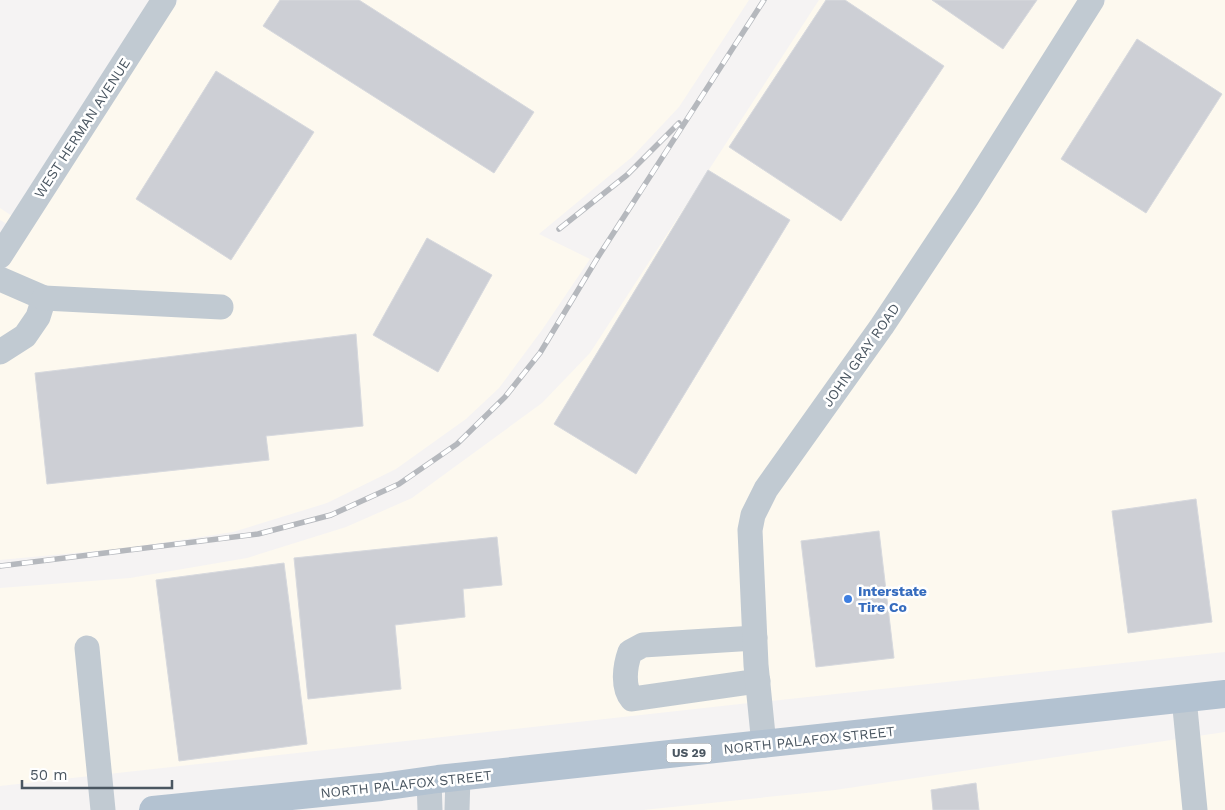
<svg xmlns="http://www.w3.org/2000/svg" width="1225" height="810" font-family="'Work Sans',sans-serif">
  <rect width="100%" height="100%" fill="#f5f3f3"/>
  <g fill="#fdf9ef">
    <polygon points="178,0 749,0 679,107 632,157 539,234 590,259 542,330 499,388 466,419 396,469 327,503 233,532 128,548 0,560 0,278"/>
    <polygon points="819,0 1079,0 957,192 872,320 762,476 749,703 0,786 0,588 130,578 247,558 346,527 412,498 542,403 590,353"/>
    <polygon points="1106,0 1225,0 1225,652 771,701 768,666 762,532 764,520 776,495 977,205"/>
    <polygon points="0,208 12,216 7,224 0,220"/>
    <polygon points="1225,732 1225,810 643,810 835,790"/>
  </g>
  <g fill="#cdcfd5" stroke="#d7d9de">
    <polygon points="280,0 359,0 534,112 494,173 263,26"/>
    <polygon points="826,0 845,0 944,66 841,221 729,147"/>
    <polygon points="932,0 1037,0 1003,49"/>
    <polygon points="1137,39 1222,94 1146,213 1061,159"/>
    <polygon points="216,71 314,132 231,260 136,199"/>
    <polygon points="708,170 790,220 636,474 554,424"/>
    <polygon points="427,238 492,275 438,372 373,335"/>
    <polygon points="356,334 363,426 266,436 269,460 47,484 35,373"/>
    <polygon points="1196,499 1212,622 1128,633 1112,511"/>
    <polygon points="879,531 894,658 816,667 801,541"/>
    <polygon points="497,537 502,585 463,589 465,617 395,625 401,689 308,699 294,558"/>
    <polygon points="284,563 307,744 179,761 156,580"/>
    <polygon points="976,783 979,810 933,810 931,790"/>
  </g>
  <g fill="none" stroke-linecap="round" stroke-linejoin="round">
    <g stroke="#c1cad2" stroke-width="25">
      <polyline points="0,256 164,0"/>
      <polyline points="0,279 44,298 38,317 25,336 0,352"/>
      <polyline points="44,298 221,307"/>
      <path d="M755,638L643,645L630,652C625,666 622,687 632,699L758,681"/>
      <polyline points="87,648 103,810"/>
      <polyline points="1184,698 1195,810"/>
      <polyline points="764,745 756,665 750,530 753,515 766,489 882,326 967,198 1092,0"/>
      <polyline points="429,780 430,810"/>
      <polyline points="457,810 458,777"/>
    </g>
    <polyline stroke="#b3c2d1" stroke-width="28" points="153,810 381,787 438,779 1225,694"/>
    <g stroke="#b5b8bd" stroke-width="5.5">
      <g id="rail">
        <polyline points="559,229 627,175 679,123"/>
        <polyline points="0,566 258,534 331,515 399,484 457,444 505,397 540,353 598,257 764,0"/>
      </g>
    </g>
    <use href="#rail" stroke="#fff" stroke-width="4" stroke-dasharray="11" stroke-linecap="butt"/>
  </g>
  <circle fill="#3f7fe0" stroke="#fff" stroke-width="2" cx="848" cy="599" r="5"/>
  <g text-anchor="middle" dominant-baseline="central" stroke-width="5" stroke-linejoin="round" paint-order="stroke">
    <rect fill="#fff" stroke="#808990" stroke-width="1" x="666.5" y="743.5" width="45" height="19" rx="4"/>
    <g font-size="12" font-weight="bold" fill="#4a5661">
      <text x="689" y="753">US 29</text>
    </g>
    <g font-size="14" fill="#4a5661" stroke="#fff">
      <text transform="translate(82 128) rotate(-57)">WEST HERMAN AVENUE</text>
      <text transform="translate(861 355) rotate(-55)">JOHN GRAY ROAD</text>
      <text transform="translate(809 740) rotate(-6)">NORTH PALAFOX STREET</text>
      <text transform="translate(406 784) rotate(-6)">NORTH PALAFOX STREET</text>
    </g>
    <g font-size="14" font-weight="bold" fill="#366cbe" stroke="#fff" text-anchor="start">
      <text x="858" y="591">Interstate<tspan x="858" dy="16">Tire Co</tspan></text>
    </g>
  </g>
  <path d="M22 780v8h150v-8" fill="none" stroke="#4a5661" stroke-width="2.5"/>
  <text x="30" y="780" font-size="15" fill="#4a5661" stroke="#ffffff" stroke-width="4" paint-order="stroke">50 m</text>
</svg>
